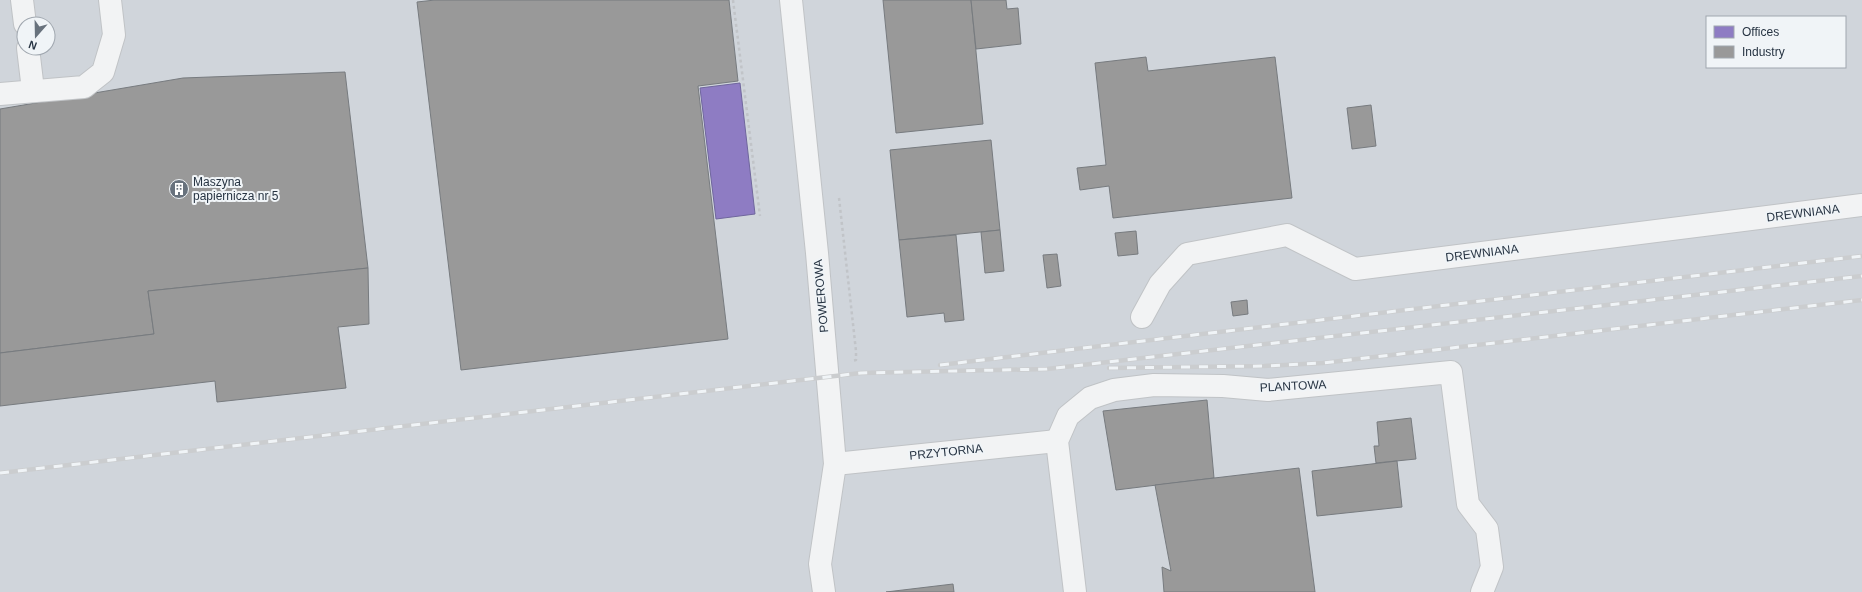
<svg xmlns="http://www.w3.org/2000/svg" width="1862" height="592" font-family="Helvetica,sans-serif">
  <rect width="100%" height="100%" fill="#e2e5e8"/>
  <path fill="#d0d5db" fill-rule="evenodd" d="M0,0H1862V592H0ZM1707,17H1845V67H1707ZM24,24H48V48H24Z"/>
  <polygon fill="#8e7cc3" stroke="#6f669d" points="740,83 755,214 716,219 700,88"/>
  <g fill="#999" stroke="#777b7f">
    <polygon points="435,0 729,0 738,81 698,86 728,339 461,370 417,2"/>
    <polygon points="883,0 971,0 983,124 896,133"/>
    <polygon points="971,0 1006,0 1007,9 1018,8 1021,44 976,49"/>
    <polygon points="1146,57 1148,71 1275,57 1292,198 1113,218 1109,186 1080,190 1077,168 1106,165 1095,63"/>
    <polygon points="345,72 368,268 148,291 154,334 0,353 0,109 183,78"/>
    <polygon points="1371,105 1376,146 1352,149 1347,108"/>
    <polygon points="991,140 1000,230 899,240 890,150"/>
    <polygon points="1000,230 1004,271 985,273 981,232"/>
    <polygon points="1136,231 1138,254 1118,256 1115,233"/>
    <polygon points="956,235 964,320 945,322 944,313 907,317 899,240"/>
    <polygon points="1057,254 1061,286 1047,288 1043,255"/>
    <polygon points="368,268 369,324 338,327 346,388 217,402 215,381 0,406 0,353 154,334 148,291"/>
    <polygon points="1247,300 1248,314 1233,316 1231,302"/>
    <polygon points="1207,400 1214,478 1116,490 1103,411"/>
    <polygon points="1411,418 1416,459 1376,463 1374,446 1379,446 1377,422"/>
    <polygon points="1397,461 1402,507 1317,516 1312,471"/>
    <polygon points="1299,468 1315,592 1164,592 1162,567 1171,571 1155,485"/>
    <polygon points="953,584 954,592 886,592"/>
  </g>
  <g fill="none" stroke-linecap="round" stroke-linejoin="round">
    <g stroke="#c0c3c6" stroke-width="24">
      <g id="minor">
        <polyline points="22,0 25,24"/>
        <polyline points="791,0 817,253 835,464 820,564 824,592"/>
        <polyline points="28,48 33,90"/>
        <polyline points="0,94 84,87 103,72 114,35 110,0"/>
        <polyline points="1142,317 1160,284 1187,254 1287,235 1355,269 1862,205"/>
        <polyline points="835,464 1057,441"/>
        <polyline points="1075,592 1057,441 1068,416 1090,398 1114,390 1154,385 1223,386 1268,390 1451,372 1468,504 1487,529 1492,567 1482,592"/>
      </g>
    </g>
    <g stroke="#c1c4c8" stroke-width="2.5" stroke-dasharray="3 3" stroke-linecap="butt">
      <polyline points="733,0 760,216"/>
      <polyline points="839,198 856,351 856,360 851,361"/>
    </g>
    <use href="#minor" stroke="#f2f3f4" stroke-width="22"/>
    <g stroke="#cbcdcf" stroke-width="4.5">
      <g id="rail">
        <polyline points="940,365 1862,256"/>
        <polyline points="1109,368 1264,366 1323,363 1862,300"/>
        <polyline points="0,473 861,373 1047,369 1862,276"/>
      </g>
    </g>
    <use href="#rail" stroke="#f0f4f7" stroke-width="3" stroke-dasharray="9" stroke-linecap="butt"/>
  </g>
  <defs>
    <g id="building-disc" transform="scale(1)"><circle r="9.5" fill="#68727d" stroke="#f0f4f7"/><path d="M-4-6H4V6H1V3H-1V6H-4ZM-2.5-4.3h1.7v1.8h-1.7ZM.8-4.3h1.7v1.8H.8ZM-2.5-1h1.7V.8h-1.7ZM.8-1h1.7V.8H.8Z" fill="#fff"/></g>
  </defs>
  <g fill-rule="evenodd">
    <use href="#building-disc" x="179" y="189"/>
  </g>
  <g text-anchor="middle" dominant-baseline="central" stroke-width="4" stroke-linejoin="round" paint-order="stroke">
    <g font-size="12" fill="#273443" stroke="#f0f4f7" text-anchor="start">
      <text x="193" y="182">Maszyna<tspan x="193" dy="14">papiernicza nr 5</tspan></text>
    </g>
    <g font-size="12" fill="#273443" stroke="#f0f4f7">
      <text transform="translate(1803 213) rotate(-7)">DREWNIANA</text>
      <text transform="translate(1482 253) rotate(-7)">DREWNIANA</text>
      <text transform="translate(821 296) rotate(-95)">POWEROWA</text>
      <text transform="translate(1293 386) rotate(-3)">PLANTOWA</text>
      <text transform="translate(946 452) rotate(-6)">PRZYTORNA</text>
    </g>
  </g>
  <rect x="1706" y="16" width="140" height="52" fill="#f0f4f7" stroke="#a0a7af"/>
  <rect x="1714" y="26" width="20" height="12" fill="#8e7cc3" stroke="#a0a7af"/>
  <text x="1742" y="36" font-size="12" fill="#273443">Offices</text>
  <rect x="1714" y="46" width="20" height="12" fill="#999999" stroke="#a0a7af"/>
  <text x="1742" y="56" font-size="12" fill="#273443">Industry</text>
  <g transform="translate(36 36) rotate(200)"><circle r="19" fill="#f0f4f7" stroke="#a0a7af"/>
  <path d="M0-3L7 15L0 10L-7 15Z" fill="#68727d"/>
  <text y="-6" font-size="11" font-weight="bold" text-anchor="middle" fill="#273443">N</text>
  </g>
</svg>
